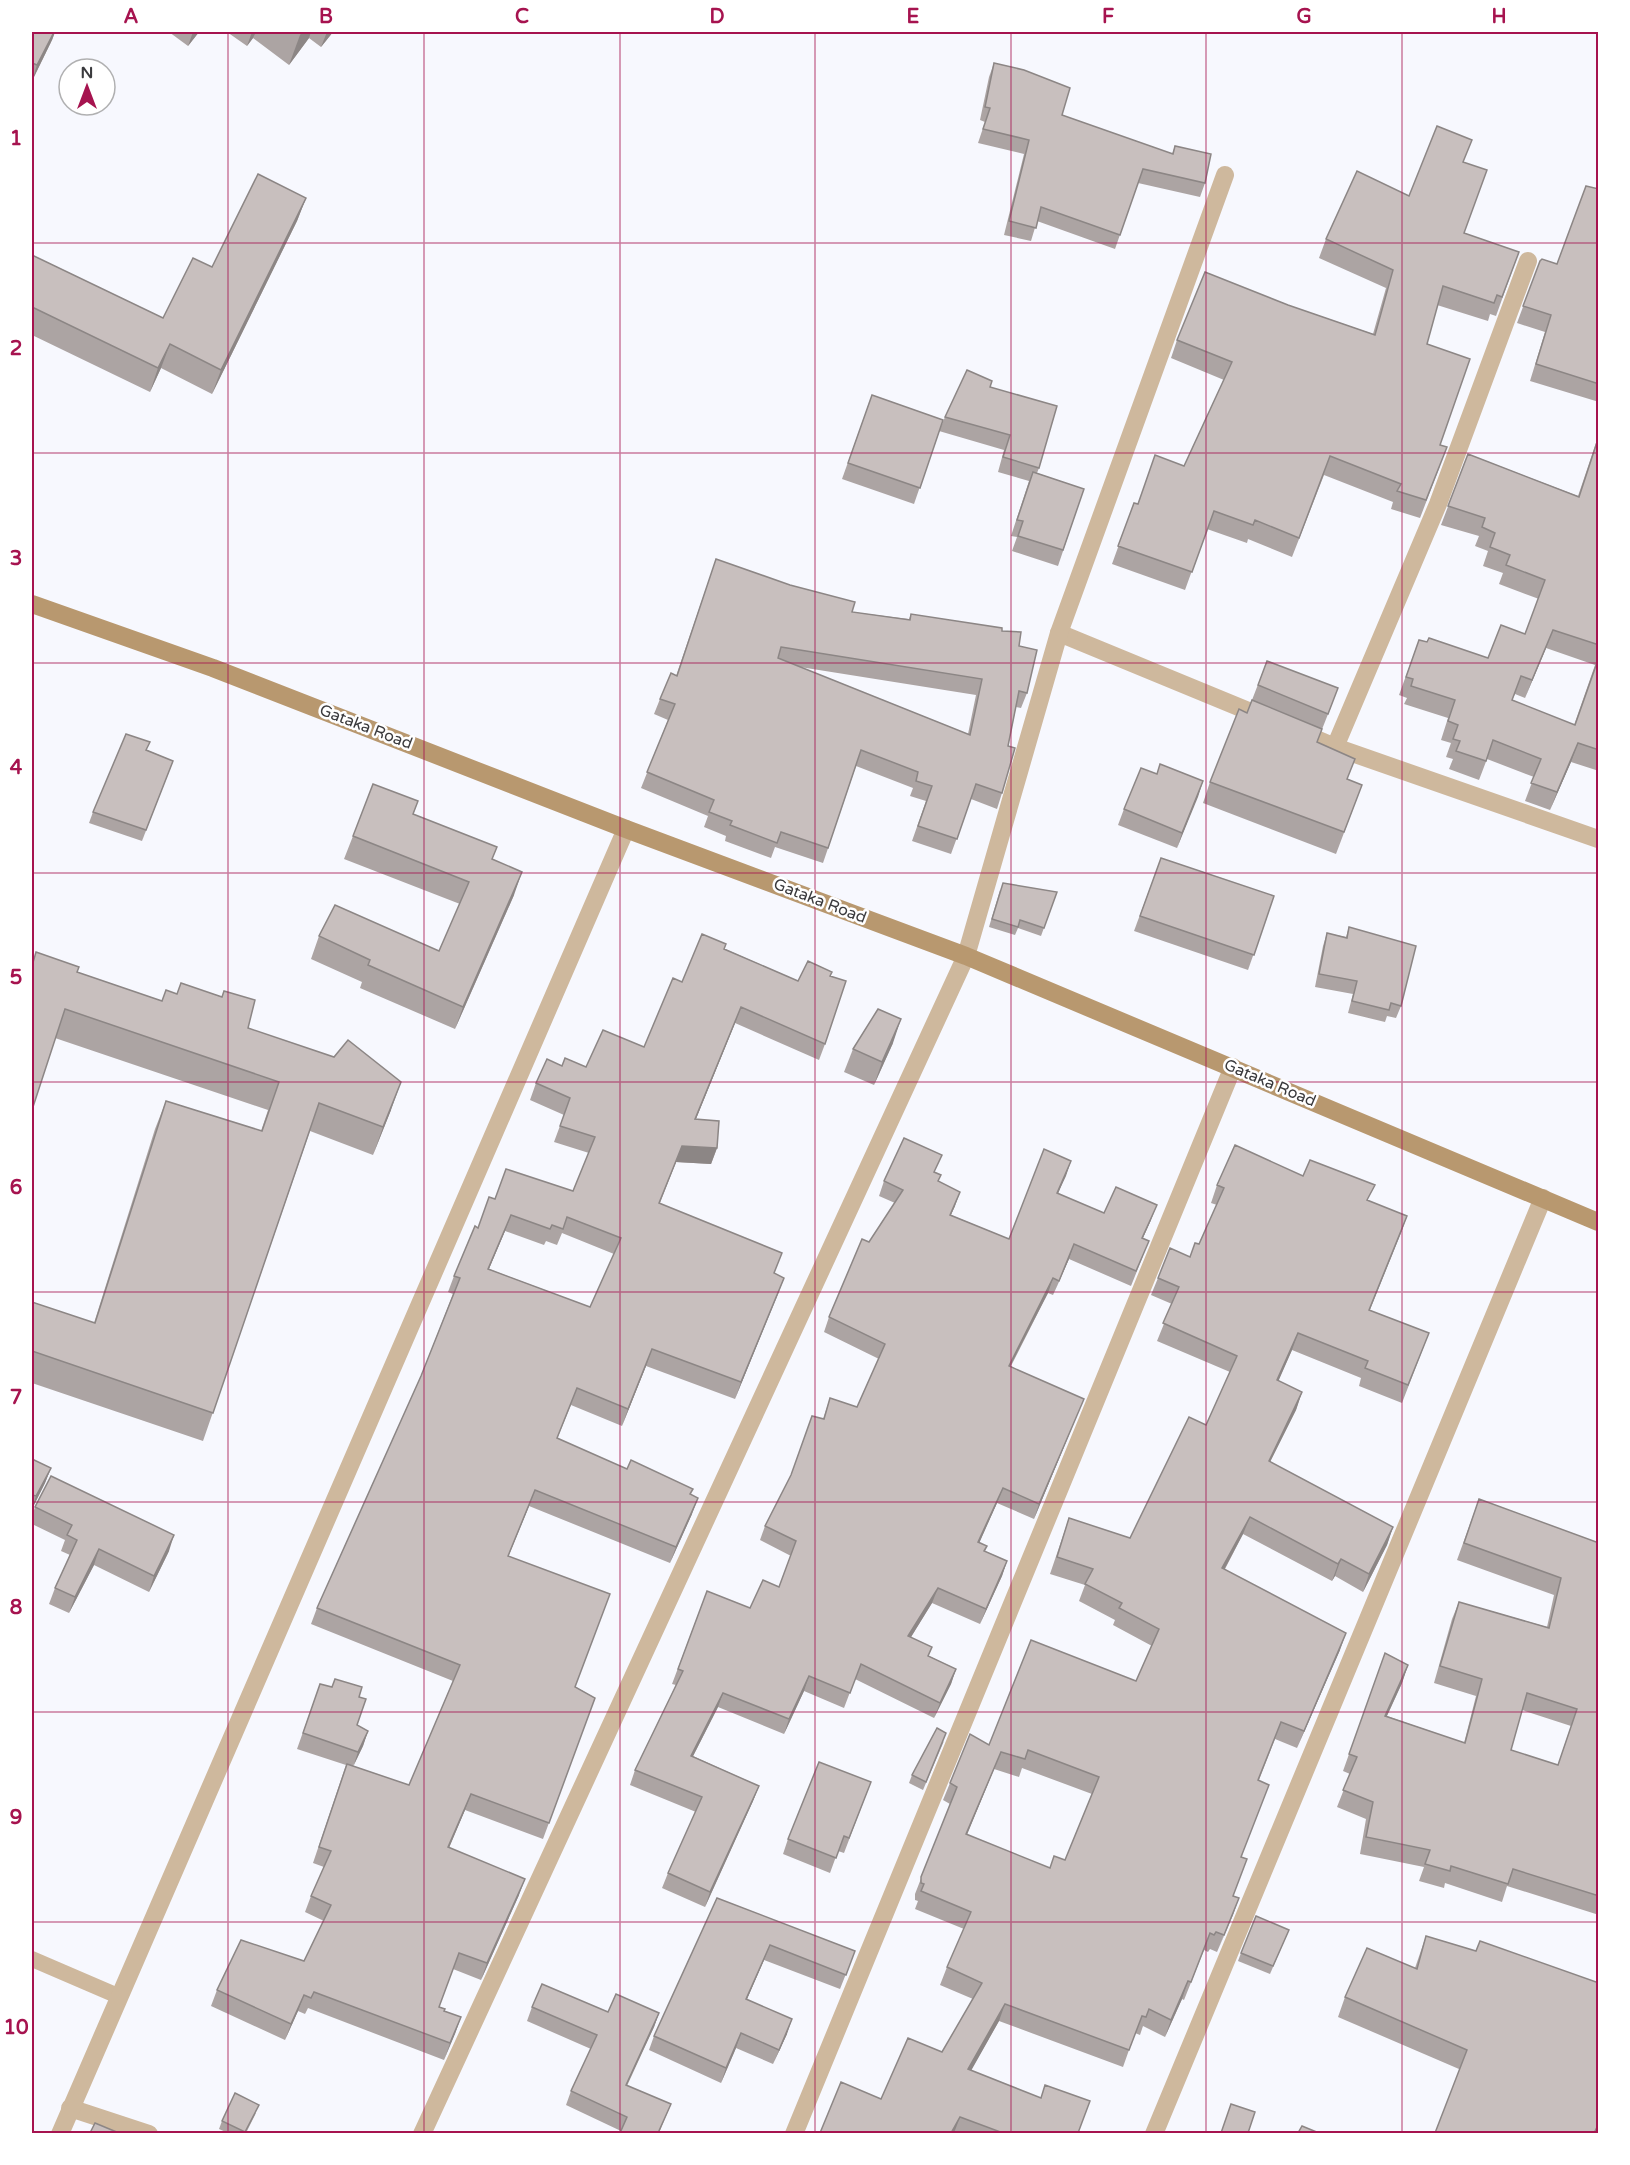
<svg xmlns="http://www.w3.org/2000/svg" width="1630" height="2165" font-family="'Varela Round',sans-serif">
  <rect width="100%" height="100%" fill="#f7f8fe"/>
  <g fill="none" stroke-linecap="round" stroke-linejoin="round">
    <polyline stroke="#ceb89d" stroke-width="16" points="32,1959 118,1996"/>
    <g stroke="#ceb89d" stroke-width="18">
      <polyline points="1059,633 1270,720"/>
      <polyline points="1295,730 1335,747 1598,839"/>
      <polyline points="1335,747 1438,504 1528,261"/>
      <polyline points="70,2108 149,2134"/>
      <polyline points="60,2134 626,829"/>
      <polyline points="422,2134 966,956 1059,633 1225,175"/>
      <polyline points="794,2134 1233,1067"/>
      <polyline points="1154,2134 1543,1198"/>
    </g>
    <polyline stroke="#b8986f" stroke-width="18" points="32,604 213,668 626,829 966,956 1598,1222"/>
  </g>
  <g fill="#aca4a3" fill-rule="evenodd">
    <polygon points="32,32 55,32 52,40 32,81"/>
    <polygon points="169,32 199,32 188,46"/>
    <polygon points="227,32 333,32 321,47 309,38 289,65 253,38 247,46"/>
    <polygon points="994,63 1062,115 1172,154 1175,146 1205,183 1200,197 1138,183 1115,249 1037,221 1031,241 1004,235 1024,154 978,143 985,122 980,120 989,77"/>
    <polygon points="1464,162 1464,233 1519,252 1496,316 1490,314 1488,321 1437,305 1427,344 1440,445 1440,466 1420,518 1391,509 1393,502 1324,475 1292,557 1248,539 1247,543 1207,529 1185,590 1112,564 1134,503 1138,504 1184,466 1224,380 1171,358 1177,340 1288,305 1373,334 1386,288 1319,258 1326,239 1409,196"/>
    <polygon points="1599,189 1599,402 1530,381 1545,332 1517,323 1540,261 1557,264"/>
    <polygon points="306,198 297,221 212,394 161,368 150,392 32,335 32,255 163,318 212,267"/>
    <polygon points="990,387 1039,468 1037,473 1084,489 1058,566 1012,551 1017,537 1011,536 1029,481 998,472 1004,450 939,431 945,417"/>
    <polygon points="872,395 943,420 914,504 842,479"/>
    <path d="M1599,434V771L1571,762L1550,810L1525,801L1534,777L1487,759L1479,780L1449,769L1453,759L1446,757L1451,743L1441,740L1448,718L1404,704L1407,698L1399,695L1419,640L1488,658L1525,634L1539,599L1499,584L1503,573L1483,566L1488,551L1475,546L1479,536L1441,525L1468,454L1578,496ZM1546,648L1595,665L1574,725L1512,700L1515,694L1525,698Z"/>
    <path d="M716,559L852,612L909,619L911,614L1002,631L1019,646L1027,693L1021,708L1016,707L1008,746L1002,793L997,809L971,799L951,854L912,841L926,801L910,796L913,788L856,766L823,863L775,847L771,858L725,841L726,836L704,827L708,816L641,788L668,720L654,714L660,699L676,676ZM800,667L976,695L968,734Z"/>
    <polygon points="1267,661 1332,704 1317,742 1348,780 1362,785 1336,854 1203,803 1210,782 1247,713"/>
    <polygon points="147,750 173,761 142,841 89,823 93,812"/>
    <polygon points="1157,774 1203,781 1177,848 1118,825 1124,809"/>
    <polygon points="418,801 413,815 497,847 492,860 514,895 455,1029 360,988 362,982 311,959 319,936 439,951 460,904 344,859 353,836"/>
    <polygon points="1161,858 1274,896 1248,970 1134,931"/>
    <polygon points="1000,890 1057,892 1041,936 1018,928 1015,935 989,927"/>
    <polygon points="1349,927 1401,1006 1396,1018 1387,1016 1385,1022 1348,1013 1353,994 1315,987 1323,946 1327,933 1346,937"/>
    <path d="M725,949L798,981L830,976L825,1044L819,1060L735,1023L696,1119L717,1148L711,1164L676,1162L660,1203L774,1274L784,1278L735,1399L646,1366L622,1426L571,1405L557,1439L627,1469L691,1495L692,1514L670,1563L529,1506L508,1556L576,1687L595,1698L543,1839L465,1810L449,1848L519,1895L481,1980L453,1969L439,2007L444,2011L461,2017L444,2060L308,2008L305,2014L298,2011L285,2040L211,2006L217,1990L304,1961L324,1921L305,1912L311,1896L324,1867L313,1863L346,1765L297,1749L320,1684L359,1697L357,1725L368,1731L363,1746L353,1766L409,1785L453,1681L311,1624L317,1608L421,1376L453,1294L448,1292L454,1276L478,1228L495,1199L573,1191L589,1153L554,1142L564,1115L530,1100L536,1083L562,1066L586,1067L644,1047L682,982ZM505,1231L544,1245L546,1241L557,1245L562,1233L614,1254L590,1307L489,1269Z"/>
    <polygon points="77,972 162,1001 248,1028 391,1110 373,1155 310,1131 203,1441 32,1383 32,1302 94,1323 155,1129 166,1101 261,1131 268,1110 55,1038"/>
    <polygon points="893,1043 874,1085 844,1072 853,1049"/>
    <polygon points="1071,1161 1058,1194 1104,1213 1151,1220 1143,1238 1143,1256 1131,1286 1069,1259 1053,1295 1048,1293 1011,1366 1078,1413 1034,1519 997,1503 979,1543 987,1546 985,1551 1007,1561 1002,1576 980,1624 932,1603 911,1637 929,1656 956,1669 951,1684 934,1718 855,1679 844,1708 804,1691 784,1734 718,1707 693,1756 759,1786 753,1801 705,1907 662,1888 668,1873 696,1812 630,1785 635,1770 676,1685 672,1684 707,1591 750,1608 779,1587 791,1556 760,1540 765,1526 823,1419 830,1398 857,1407 879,1359 824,1332 829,1317 869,1242 895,1203 879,1196 884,1181 936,1172 939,1182 955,1206 951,1215 1009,1239"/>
    <path d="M1303,1176L1407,1216L1369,1310L1429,1333L1402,1403L1359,1386L1361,1378L1292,1350L1278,1381L1302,1392L1296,1410L1270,1462L1393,1527L1387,1545L1363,1592L1335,1576L1332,1581L1243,1534L1225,1569L1340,1650L1297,1748L1275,1739L1259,1780L1233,1896L1239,1898L1217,1952L1210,1949L1208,1952L1204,1950L1184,2000L1182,1999L1165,2037L1143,2026L1140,2035L1135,2033L1123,2067L999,2021L971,2070L1078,2133H820L881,2099L942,2052L973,1999L940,1985L947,1967L964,1929L915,1909L918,1901L915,1900V1894L950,1804L943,1800L950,1783L989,1745L1136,1681L1152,1646L1113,1625L1115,1620L1079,1601L1085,1585L1050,1574L1069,1518L1130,1538L1206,1425L1230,1372L1157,1341L1172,1304L1151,1295L1158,1278L1190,1257L1199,1244L1217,1205L1211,1203L1217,1185ZM1022,1768L1092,1794L1065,1860L1050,1868L967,1835L994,1769L1019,1777Z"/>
    <polygon points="32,1459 51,1468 45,1483 32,1509"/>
    <path d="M1479,1499L1599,1543L1597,1697L1599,1698V1915L1507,1886L1502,1902L1445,1883L1444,1888L1419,1881L1424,1867L1360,1854L1366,1819L1337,1807L1350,1774L1343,1771L1385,1653L1408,1665L1402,1683L1387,1716L1464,1743L1476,1696L1434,1683L1452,1619L1459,1602L1547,1627L1554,1595L1457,1560ZM1522,1710L1571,1726L1558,1765L1511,1750Z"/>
    <polygon points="35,1507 169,1551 149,1592 94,1565 69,1613 49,1604 55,1588 70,1555 61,1551 65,1540 32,1524 32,1516"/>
    <polygon points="944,1741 923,1790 909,1783 912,1775"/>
    <polygon points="871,1782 844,1853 838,1851 830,1873 783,1854 788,1839"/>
    <polygon points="717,1898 855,1951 840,1989 764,1960 747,1999 787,2034 773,2064 736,2048 721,2083 649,2050 654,2036"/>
    <polygon points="1289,1930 1270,1974 1238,1961 1241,1953"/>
    <polygon points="1426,1936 1476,1951 1599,1983 1459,2069 1338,2017 1345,1997 1415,1968"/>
    <polygon points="532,2007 608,2012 659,2013 654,2027 627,2086 671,2104 659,2133 620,2133 621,2131 566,2105 571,2091 591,2049 527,2021"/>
    <polygon points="256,2113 246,2133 228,2133 219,2129 222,2121"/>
  </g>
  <g fill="#8c8685">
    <polygon points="54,32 55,32 52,40 32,81 37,65"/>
    <polygon points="193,32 199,32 188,46"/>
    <polygon points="252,32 256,32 253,38 247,46"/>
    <polygon points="302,32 311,32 309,38 289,65 300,35"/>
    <polygon points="327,32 333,32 321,47"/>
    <polygon points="306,198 297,221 212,394 221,370"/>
    <polygon points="170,344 161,368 150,392 158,368"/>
    <polygon points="1553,630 1546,648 1525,698 1532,680"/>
    <polygon points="1578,743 1571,762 1550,810 1557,792"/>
    <polygon points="1203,781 1198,797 1177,848 1182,833"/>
    <polygon points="522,872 514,895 455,1029 463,1007"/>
    <polygon points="741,1007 735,1023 689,1136 695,1119"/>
    <polygon points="901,1019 893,1043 874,1085 882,1062"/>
    <polygon points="401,1082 391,1110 373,1155 383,1127"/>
    <polygon points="682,1146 717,1148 711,1164 676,1162 653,1219"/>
    <polygon points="1071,1161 1066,1176 1051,1208 1057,1193"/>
    <polygon points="960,1192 955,1206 944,1229 950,1215"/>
    <polygon points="1157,1205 1151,1220 1136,1253 1142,1238"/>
    <polygon points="511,1215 505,1231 482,1285 488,1269"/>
    <polygon points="1407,1216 1401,1233 1363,1327 1369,1310"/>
    <polygon points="1074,1244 1069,1259 1053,1295 1059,1281"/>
    <polygon points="784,1278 778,1294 735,1399 741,1382"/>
    <polygon points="1053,1278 1048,1293 1003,1380 1009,1366"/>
    <polygon points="1298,1333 1292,1350 1271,1398 1277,1380"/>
    <polygon points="652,1349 646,1366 622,1426 628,1409"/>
    <polygon points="1302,1392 1296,1410 1262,1478 1269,1461"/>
    <polygon points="1084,1399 1078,1413 1034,1519 1039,1504"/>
    <polygon points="51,1468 45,1483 32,1509 36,1496"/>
    <polygon points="1003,1488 997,1503 973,1557 978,1542"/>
    <polygon points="535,1490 529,1506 502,1572 508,1556"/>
    <polygon points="698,1498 692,1514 670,1563 676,1547"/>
    <polygon points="1250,1517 1243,1534 1216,1585 1222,1568"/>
    <polygon points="1393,1527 1387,1545 1363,1592 1369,1574"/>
    <polygon points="174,1535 169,1551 149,1592 154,1576"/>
    <polygon points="99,1549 94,1565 69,1613 75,1597"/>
    <polygon points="1341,1559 1335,1576 1332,1581 1338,1564"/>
    <polygon points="1007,1561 1002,1576 980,1624 986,1609"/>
    <polygon points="938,1588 932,1603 903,1650 908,1636"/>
    <polygon points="1346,1633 1340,1650 1297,1748 1304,1731"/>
    <polygon points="1408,1665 1402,1683 1379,1733 1385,1716"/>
    <polygon points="956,1669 951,1684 934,1718 940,1703"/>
    <polygon points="809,1676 804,1691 784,1734 789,1719"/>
    <polygon points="723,1693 718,1707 686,1770 691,1756"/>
    <polygon points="368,1731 363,1746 353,1767 358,1752"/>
    <polygon points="1001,1752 994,1769 960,1851 966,1834"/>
    <polygon points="759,1786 753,1801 705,1907 710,1892"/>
    <polygon points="471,1794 465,1810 442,1864 448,1847"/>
    <polygon points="525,1879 519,1895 481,1980 487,1963"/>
    <polygon points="1239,1898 1233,1915 1217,1952 1224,1935"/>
    <polygon points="770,1945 764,1960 741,2013 746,1999"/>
    <polygon points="1188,1981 1182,1999 1165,2037 1171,2020"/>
    <polygon points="304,1995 298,2011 285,2040 291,2024"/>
    <polygon points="1005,2004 999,2021 962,2087 968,2069"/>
    <polygon points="659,2013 654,2027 620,2099 626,2085"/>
    <polygon points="461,2017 455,2034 444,2060 450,2043"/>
    <polygon points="792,2019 787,2034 773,2064 779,2050"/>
    <polygon points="741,2033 736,2048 721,2083 726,2068"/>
    <polygon points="960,2117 954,2133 951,2133"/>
  </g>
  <g fill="#c8bfbe" stroke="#8c8685" stroke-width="1.5" fill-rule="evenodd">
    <polygon points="32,32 54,32 37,65 32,63"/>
    <polygon points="994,63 1024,70 1070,88 1062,115 1173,154 1175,146 1211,154 1205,183 1143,169 1120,235 1041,207 1036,228 1009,221 1029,140 983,129 990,108 985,107"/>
    <polygon points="1437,126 1472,140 1463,162 1487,170 1464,233 1519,252 1502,297 1497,295 1494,303 1443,286 1427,344 1470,359 1440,445 1447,447 1426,500 1397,491 1401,484 1330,456 1299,538 1255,520 1253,525 1214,511 1192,572 1118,546 1134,503 1138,504 1155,455 1184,466 1232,362 1177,340 1205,272 1288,305 1375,335 1393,270 1326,239 1357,171 1409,196"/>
    <polygon points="258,174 306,198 221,370 170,344 158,368 32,307 32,255 163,318 193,258 212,267"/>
    <polygon points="1586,186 1599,189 1599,384 1536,364 1551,315 1523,306 1540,261 1542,259 1557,264"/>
    <polygon points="967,370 992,381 990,387 1057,406 1039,468 1003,457 1010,435 945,417"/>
    <polygon points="872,395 943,420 920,488 848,463"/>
    <polygon points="1599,436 1599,645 1553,630 1532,680 1521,676 1512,700 1575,725 1599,657 1599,750 1578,743 1557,792 1531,783 1541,759 1493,740 1486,761 1456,751 1460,741 1453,739 1458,725 1448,721 1455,700 1411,686 1413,679 1406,677 1419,640 1427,642 1429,638 1488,658 1501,625 1525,634 1545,580 1506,565 1510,555 1490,547 1495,533 1482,527 1485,518 1448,506 1468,454 1579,497"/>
    <polygon points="1033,472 1084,489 1063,550 1018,536 1023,521 1017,520"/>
    <path d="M716,559L790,585L855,602L852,612L910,620L911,614L1002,628V631L1021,632L1019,646L1037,650L1027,693L1019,691L1008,746L1015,748L1002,793L976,784L957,839L918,826L932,786L916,781L918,772L861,750L828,848L781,832L777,843L730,825L732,821L709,812L714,800L647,772L675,704L660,699L671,673L677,676ZM781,647L982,679L970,735L778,658Z"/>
    <polygon points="1267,661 1338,688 1328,714 1258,685"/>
    <polygon points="1252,700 1322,729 1317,742 1355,759 1347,779 1362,785 1344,832 1210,782 1239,709 1247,713"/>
    <polygon points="126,734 150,742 146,750 173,761 146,830 93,812"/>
    <polygon points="1160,764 1203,781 1182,833 1124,809 1141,768 1157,774"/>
    <polygon points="373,784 418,801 413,814 497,847 492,859 522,872 463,1007 368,965 370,960 319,936 335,905 439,951 469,882 353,836"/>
    <polygon points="1161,858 1274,896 1254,955 1140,916"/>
    <polygon points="1003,883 1057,892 1044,928 1020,920 1018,927 992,919"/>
    <polygon points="1349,927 1416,946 1401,1006 1391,1003 1389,1010 1352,1001 1357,981 1319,974 1327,933 1347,938"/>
    <path d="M702,934L726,944L724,949L798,981L808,961L832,972L830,976L846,981L825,1044L741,1007L695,1119L719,1121L717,1148L682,1146L659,1203L782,1253L774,1273L784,1278L741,1382L652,1349L628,1409L577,1388L557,1438L627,1469L631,1460L693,1489L690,1494L698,1498L676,1547L535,1490L508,1556L610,1594L575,1687L595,1698L549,1823L471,1794L448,1847L525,1879L487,1963L459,1953L439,2007L445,2009L444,2011L461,2017L450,2043L314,1992L311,1998L304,1995L291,2024L217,1990L241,1940L304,1961L331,1905L311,1896L331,1851L319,1847L347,1764L409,1785L460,1665L317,1608L421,1376L460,1278L454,1276L475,1226L478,1228L489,1197L495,1199L506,1169L573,1191L595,1137L560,1126L570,1098L536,1083L547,1059L562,1066L565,1058L586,1067L603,1030L644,1047L673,978L682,982ZM511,1215L550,1229L552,1225L563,1229L567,1217L621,1238L590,1307L488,1269Z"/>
    <polygon points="36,952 79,967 77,972 162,1001 166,990 177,994 181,983 222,997 224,991 255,1000 248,1028 334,1057 348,1040 401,1082 383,1127 319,1103 213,1413 32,1351 32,1302 95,1323 166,1101 262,1131 279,1082 65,1009 32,1110 32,966"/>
    <polygon points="878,1009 901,1019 882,1062 853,1049"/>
    <polygon points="904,1138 942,1155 934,1172 941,1175 938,1181 960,1192 950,1215 1009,1239 1044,1149 1071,1161 1057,1193 1104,1213 1116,1187 1157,1205 1142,1238 1149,1241 1136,1271 1074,1244 1059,1281 1053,1278 1009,1366 1084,1399 1039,1504 1003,1488 978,1542 987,1546 984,1551 1007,1561 986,1609 938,1588 908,1636 932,1647 928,1656 956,1669 940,1703 861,1664 850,1693 809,1676 789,1719 723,1693 691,1756 759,1786 710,1892 668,1873 702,1797 635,1770 683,1671 678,1669 707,1591 750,1608 763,1580 779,1587 796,1541 765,1526 791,1475 812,1416 824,1419 830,1398 857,1407 885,1344 829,1317 862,1239 869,1242 903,1190 884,1181"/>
    <path d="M1235,1145L1303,1176L1310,1160L1375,1185L1367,1200L1407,1216L1369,1310L1429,1333L1408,1385L1365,1368L1368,1361L1298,1333L1277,1380L1302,1392L1269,1461L1393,1527L1369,1574L1341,1559L1338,1564L1250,1517L1222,1568L1346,1633L1304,1731L1281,1722L1258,1780L1269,1785L1241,1857L1247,1859L1233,1896L1239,1898L1224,1935L1216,1932L1214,1935L1210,1933L1191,1982L1188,1981L1171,2020L1149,2009L1146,2017L1142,2016L1129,2050L1005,2004L968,2069L1041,2098L1045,2085L1090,2101L1078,2133H1003L960,2117L951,2133H820L841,2082L881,2099L908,2038L942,2052L982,1983L947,1967L971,1912L921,1891L924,1884L921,1883V1877L957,1787L950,1783L970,1734L989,1745L1031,1640L1136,1681L1159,1629L1119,1608L1122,1603L1085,1584L1093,1569L1057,1557L1069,1518L1130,1538L1189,1417L1206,1425L1237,1356L1163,1323L1179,1287L1158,1278L1170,1248L1190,1257L1195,1243L1199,1244L1224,1188L1217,1185ZM1028,1750L1099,1777L1065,1860L1054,1856L1050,1868L966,1834L1001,1752L1025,1759Z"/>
    <polygon points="32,1459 51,1468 36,1496 32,1495"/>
    <polygon points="51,1476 174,1535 154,1576 99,1549 75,1597 55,1588 77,1540 67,1535 72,1525 35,1507"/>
    <path d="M1479,1499L1599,1543V1692L1597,1697L1599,1698V1896L1513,1869L1508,1884L1451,1866L1450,1871L1425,1864L1430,1850L1366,1837L1373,1802L1343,1790L1357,1757L1349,1754L1385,1653L1408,1665L1385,1716L1465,1743L1482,1679L1440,1666L1459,1602L1549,1628L1561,1578L1464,1543ZM1527,1693L1577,1709L1558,1765L1511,1750Z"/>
    <polygon points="335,1679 362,1687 359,1697 366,1699 357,1725 368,1731 358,1752 303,1733 320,1684 332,1687"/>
    <polygon points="937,1728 946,1733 926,1782 912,1775"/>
    <polygon points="819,1762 871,1782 849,1838 844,1836 836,1858 788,1839"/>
    <polygon points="717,1898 855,1951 846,1975 770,1945 746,1999 792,2019 779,2050 741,2033 726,2068 654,2036"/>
    <polygon points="1256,1916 1289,1930 1273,1966 1241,1953"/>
    <polygon points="1426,1936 1476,1951 1480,1941 1599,1983 1599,2123 1594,2133 1435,2133 1467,2050 1345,1997 1367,1948 1417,1969"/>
    <polygon points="542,1984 608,2012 616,1994 659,2013 626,2085 671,2104 658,2133 620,2133 627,2117 571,2091 597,2035 532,2007"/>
    <polygon points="235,2093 259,2105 245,2132 222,2121"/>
    <polygon points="1231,2104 1255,2112 1248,2133 1221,2133"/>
    <polygon points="95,2123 119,2133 90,2133"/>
    <polygon points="1302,2126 1319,2133 1298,2133"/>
  </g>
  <path fill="none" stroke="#a6134f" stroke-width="1.5" stroke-opacity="0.55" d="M228,32V2134M424,32V2134M620,32V2134M815,32V2134M1011,32V2134M1206,32V2134M1402,32V2134M32,243H1598M32,453H1598M32,663H1598M32,873H1598M32,1082H1598M32,1292H1598M32,1502H1598M32,1712H1598M32,1922H1598"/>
  <g text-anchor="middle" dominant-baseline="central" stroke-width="5" stroke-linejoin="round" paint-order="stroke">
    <g font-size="16" fill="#3a3a3d" stroke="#fff">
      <text transform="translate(366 727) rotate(21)">Gataka Road</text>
      <text transform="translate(820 901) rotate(21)">Gataka Road</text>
      <text transform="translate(1270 1083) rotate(23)">Gataka Road</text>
    </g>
  </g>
  <rect width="1630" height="2165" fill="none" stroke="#ffffff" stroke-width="66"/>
  <g transform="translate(87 87)"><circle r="28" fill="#ffffff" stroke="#b0b0b1" stroke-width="1.5"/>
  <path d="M0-4.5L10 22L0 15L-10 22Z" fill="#a6134f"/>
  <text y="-9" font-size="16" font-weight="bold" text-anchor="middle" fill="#3a3a3d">N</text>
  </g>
  <rect x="33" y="33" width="1564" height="2099" fill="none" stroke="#a6134f" stroke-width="2"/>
  <g font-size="20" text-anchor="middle" font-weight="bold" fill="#a6134f">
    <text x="131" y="23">A</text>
    <text x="326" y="23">B</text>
    <text x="522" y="23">C</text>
    <text x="717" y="23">D</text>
    <text x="913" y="23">E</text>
    <text x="1108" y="23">F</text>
    <text x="1304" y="23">G</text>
    <text x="1499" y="23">H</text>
    <text x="16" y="145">1</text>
    <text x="16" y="355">2</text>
    <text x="16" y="565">3</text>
    <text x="16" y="774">4</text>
    <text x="16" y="984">5</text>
    <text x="16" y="1194">6</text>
    <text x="16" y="1404">7</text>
    <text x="16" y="1614">8</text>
    <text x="16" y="1824">9</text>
    <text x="16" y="2034">10</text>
  </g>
</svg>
